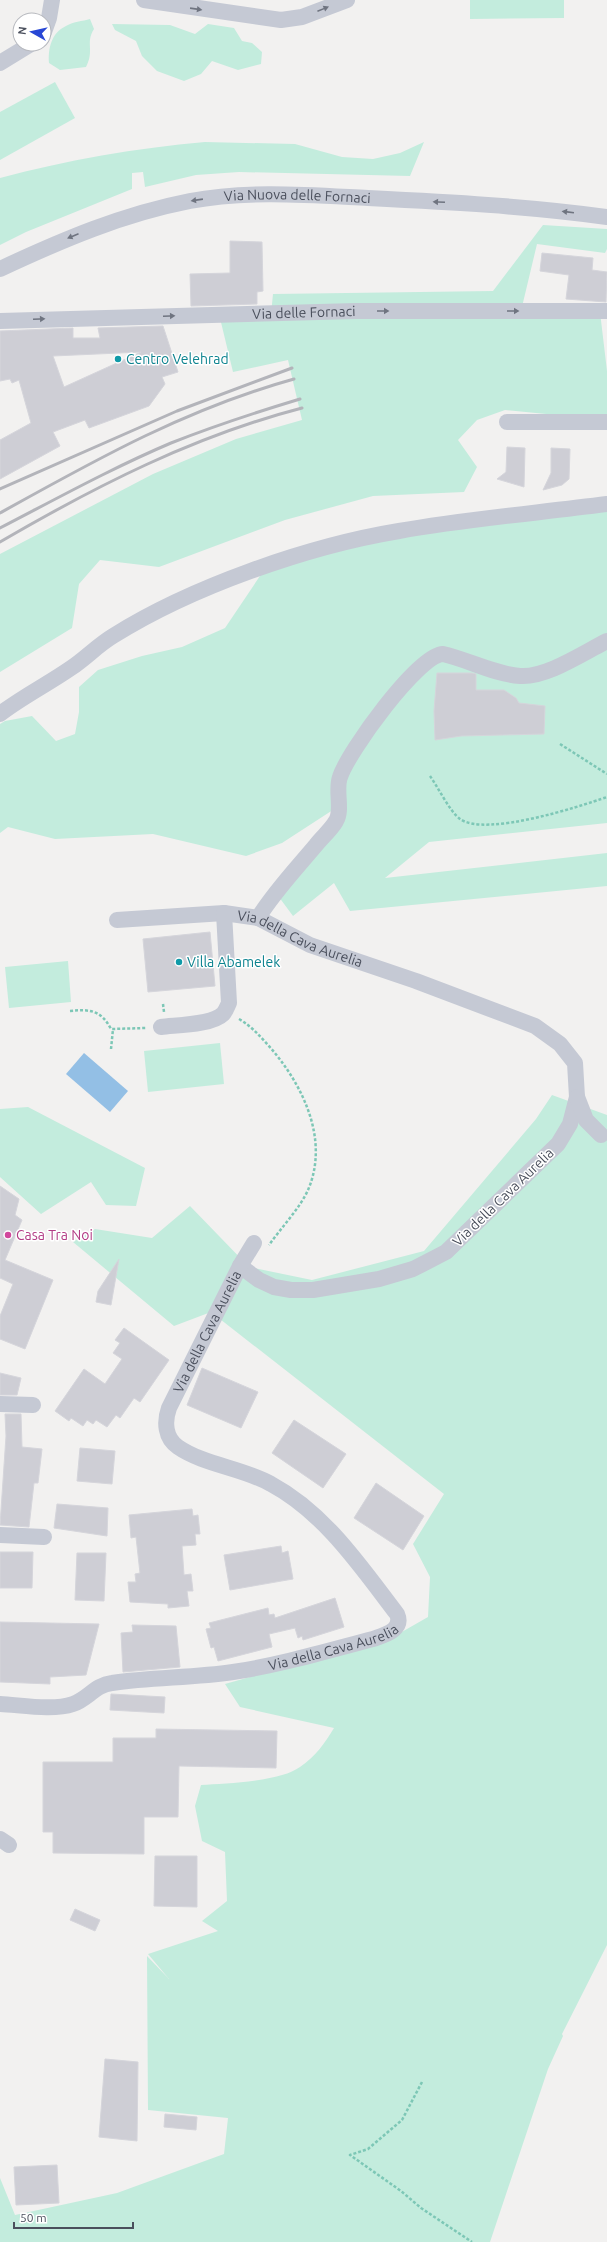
<svg xmlns="http://www.w3.org/2000/svg" width="607" height="2242" font-family="Ubuntu,sans-serif">
  <rect width="100%" height="100%" fill="#f2f1f0"/>
  <g fill="#c3ecdd">
    <polygon points="470,0 564,0 564,18 470,19"/>
    <path d="M90,19L94,29C85,43 95,50 86,67L60,70L49,63C48,49 51,33 66,26C72,22 83,21 90,19Z"/>
    <polygon points="112,24 170,25 195,34 208,24 234,28 242,41 252,43 262,52 261,64 238,70 212,61 201,74 184,81 157,71 142,56 136,41 115,30"/>
    <polygon points="55,82 75,118 0,160 0,112"/>
    <path d="M205,142L295,144L342,157L373,159L400,153L424,142L410,176L239,172L196,175L145,187L143,172L132,173V189L26,232L0,245V178C67,160 136,148 205,142Z"/>
    <polygon points="543,225 607,229 607,249 605,253 537,244 521,311 600,312 607,371 607,420 505,410 477,420 458,440 477,467 464,492 373,496 285,520 159,567 100,560 79,584 72,628 0,672 0,554 153,474 236,439 302,420 288,360 233,372 219,314 271,314 273,294 493,291"/>
    <polygon points="607,504 607,823 429,842 385,878 607,853 607,886 350,911 334,883 293,916 273,889 339,806 282,843 246,856 153,834 55,839 8,827 0,833 0,724 5,721 32,716 56,741 75,734 79,712 79,687 98,670 142,656 182,647 225,628 266,567 323,548"/>
    <polygon points="68,961 71,1002 9,1008 5,967"/>
    <polygon points="220,1043 224,1084 148,1092 144,1051"/>
    <path d="M552,1095L607,1115V1945L562,2034L563,2036L548,2069L490,2242H0V2178L15,2215L117,2193L224,2154L228,2118L148,2110L147,1956L169,1979L148,1954L218,1931L202,1921L227,1901L225,1852L202,1841L195,1806L201,1785C227,1783 279,1782 300,1767C315,1757 325,1743 334,1728L240,1707L225,1684L393,1637L428,1617L430,1577L413,1544L444,1494L211,1312L174,1326L73,1242L95,1229L152,1238L190,1206L249,1267L312,1280L424,1251L536,1119Z"/>
    <polygon points="28,1107 145,1168 136,1206 106,1205 91,1182 41,1214 0,1177 0,1109"/>
  </g>
  <polygon fill="#93bfe5" points="84,1053 128,1091 110,1112 66,1074"/>
  <g fill="#ceced5" stroke="#d5d5db" fill-rule="evenodd">
    <polygon points="230,241 262,242 263,291 257,292 257,304 191,306 190,274 230,273"/>
    <polygon points="542,253 593,258 592,270 607,272 606,302 566,299 569,275 540,271"/>
    <path d="M163,326L178,372L162,377L165,384L149,406L89,428L85,420L53,432L60,446L0,479V440L31,423L19,380L12,383L10,379L0,381V331L73,328V338H100L98,328ZM141,352L64,387L53,356Z"/>
    <polygon points="507,447 525,448 524,487 497,479 506,472"/>
    <polygon points="551,448 570,449 569,479 562,485 543,490 551,473"/>
    <polygon points="437,673 472,673 476,674 476,690 504,690 516,698 519,703 545,706 544,734 461,736 435,740 434,711"/>
    <polygon points="210,932 215,986 148,992 143,939"/>
    <polygon points="0,1186 19,1199 15,1215 22,1220 5,1260 53,1280 25,1349 0,1339 0,1316 13,1284 0,1278"/>
    <polygon points="119,1259 111,1305 96,1302 98,1291"/>
    <polygon points="124,1328 169,1360 140,1402 134,1398 120,1418 116,1415 107,1427 96,1420 93,1424 87,1420 83,1426 71,1418 69,1421 55,1411 84,1369 105,1384 122,1359 113,1353 120,1343 115,1340"/>
    <polygon points="202,1368 258,1392 241,1428 187,1405"/>
    <polygon points="0,1373 21,1378 17,1395 0,1395"/>
    <polygon points="5,1414 21,1414 22,1447 42,1449 38,1483 34,1483 29,1527 0,1525 6,1436"/>
    <polygon points="294,1420 346,1454 323,1488 272,1453"/>
    <polygon points="80,1448 115,1451 112,1484 77,1481"/>
    <polygon points="376,1483 424,1516 403,1550 354,1518"/>
    <polygon points="57,1504 108,1508 107,1536 54,1528"/>
    <polygon points="192,1509 193,1516 198,1515 200,1534 195,1534 196,1545 182,1546 184,1575 191,1574 193,1591 187,1591 189,1606 168,1608 168,1604 130,1602 128,1582 136,1582 135,1574 140,1573 136,1537 131,1538 129,1515"/>
    <polygon points="281,1546 282,1553 288,1551 293,1579 230,1590 224,1555"/>
    <polygon points="0,1552 33,1552 32,1588 0,1588"/>
    <polygon points="77,1553 106,1553 104,1601 75,1600"/>
    <polygon points="335,1598 344,1627 303,1640 302,1636 298,1638 295,1628 269,1634 272,1647 218,1661 214,1647 211,1648 206,1629 211,1628 209,1623 268,1608 269,1615 274,1614 275,1618"/>
    <polygon points="0,1622 99,1624 86,1675 50,1677 50,1684 0,1682"/>
    <polygon points="132,1625 176,1626 180,1667 123,1672 121,1633 133,1632"/>
    <polygon points="111,1694 165,1697 164,1713 110,1710"/>
    <polygon points="156,1729 277,1731 276,1768 179,1766 178,1817 144,1817 144,1854 53,1853 53,1832 43,1832 43,1762 113,1762 113,1738 156,1738"/>
    <polygon points="155,1856 197,1856 197,1907 154,1906"/>
    <polygon points="75,1909 100,1920 95,1931 70,1920"/>
    <polygon points="105,2059 138,2062 137,2141 99,2137"/>
    <polygon points="165,2114 197,2117 196,2130 164,2127"/>
    <polygon points="57,2165 59,2203 16,2205 14,2167"/>
  </g>
  <g fill="none" stroke-linecap="round" stroke-linejoin="round">
    <g stroke="#7dc7b6" stroke-width="2.5" stroke-dasharray="3 2" stroke-linecap="butt">
      <polyline points="560,744 607,774"/>
      <path d="M430,776C438,787 450,812 460,819C486,837 578,807 607,797"/>
      <polyline points="163,1004 164,1012"/>
      <path d="M70,1011C90,1009 101,1010 111,1029L146,1028"/>
      <path d="M239,1019C251,1026 259,1035 268,1045C302,1083 330,1139 308,1190C300,1208 281,1228 269,1245"/>
      <polyline points="111,1049 113,1029"/>
      <polyline points="422,2082 402,2120 368,2149 350,2155 401,2191 421,2208 472,2242"/>
    </g>
    <g stroke="#c5c9d4" stroke-width="16">
      <polyline points="144,0 281,20 302,17 347,0"/>
      <polyline points="44,32 49,18 52,0"/>
      <polyline points="0,63 31,44"/>
      <path id="s1" d="M0,269C62,240 123,214 190,201C248,190 309,195 368,198C448,202 527,206 607,217"/>
      <path id="s2" d="M0,321L356,311H607"/>
      <polyline points="507,422 607,422"/>
      <path d="M0,714C22,697 48,684 71,668C86,658 98,645 113,636C191,587 308,546 399,531C467,519 538,513 607,504"/>
      <path d="M258,918C274,892 296,869 316,845C322,837 331,830 336,821C343,810 335,790 340,777C348,752 418,655 443,654C469,660 494,674 520,676C546,678 583,653 607,641"/>
      <path id="s3" d="M117,920L224,913L258,918L310,945L416,981L535,1026L560,1044L575,1063L577,1097L570,1124L558,1144L446,1252L413,1269L379,1279L313,1290H291L274,1287L259,1280L240,1266"/>
      <path d="M161,1027C176,1025 212,1025 223,1014C226,1011 227,1007 229,1003L224,913"/>
      <polyline points="577,1097 586,1120 601,1135"/>
      <polyline points="0,1404 33,1405"/>
      <polyline points="0,1535 44,1537"/>
      <path id="s4" d="M0,1704C21,1705 53,1711 73,1704C88,1699 95,1685 112,1683C152,1677 193,1678 233,1672C280,1665 327,1651 373,1639C384,1635 404,1630 397,1614C361,1567 325,1513 271,1484C243,1468 204,1465 178,1447C165,1438 164,1422 169,1408L240,1266L254,1243"/>
      <polyline points="0,1839 9,1845"/>
    </g>
    <g stroke="#b3b4ba" stroke-width="3">
      <polyline points="0,489 177,411 292,368"/>
      <path d="M0,513C97,459 186,409 294,379"/>
      <path d="M0,528C56,499 112,468 171,443C214,426 257,412 300,399"/>
      <path d="M0,542C96,486 194,436 302,408"/>
    </g>
  </g>
  <defs><path id="oneway-solid" d="M-6-.8H1V-3.2L6.5 0L1 3.2V.8H-6Z"/></defs>
  <g fill="#6f7480">
    <use href="#oneway-solid" transform="translate(196 9) rotate(8)"/>
    <use href="#oneway-solid" transform="translate(323 9) rotate(-22)"/>
    <use href="#oneway-solid" transform="translate(197 200) rotate(172)"/>
    <use href="#oneway-solid" transform="translate(439 202) rotate(-177)"/>
    <use href="#oneway-solid" transform="translate(568 212) rotate(-173)"/>
    <use href="#oneway-solid" transform="translate(73 236) rotate(157)"/>
    <use href="#oneway-solid" transform="translate(383 311)"/>
    <use href="#oneway-solid" transform="translate(513 311)"/>
    <use href="#oneway-solid" transform="translate(169 316) rotate(-2)"/>
    <use href="#oneway-solid" transform="translate(39 319) rotate(-3)"/>
  </g>
  <g fill="#0f9aa8" stroke="#fff" stroke-width="1.5">
    <circle cx="118" cy="359" r="4"/>
    <circle cx="179" cy="962" r="4"/>
  </g>
  <circle fill="#d1479c" stroke="#fff" stroke-width="1.5" cx="8" cy="1235" r="4"/>
  <g text-anchor="middle" dominant-baseline="central" stroke-width="3" stroke-linejoin="round" paint-order="stroke">
    <g font-size="14" fill="#4a4f5c" stroke="#fff">
      <text stroke="none"><textPath href="#s1" startOffset="310">Via Nuova delle Fornaci</textPath></text>
      <text stroke="none"><textPath href="#s2" startOffset="304">Via delle Fornaci</textPath></text>
      <text stroke="none"><textPath href="#s3" startOffset="188">Via della Cava Aurelia</textPath></text>
      <text transform="translate(503 1197) rotate(-44)">Via della Cava Aurelia</text>
      <text stroke="none"><textPath href="#s4" startOffset="835">Via della Cava Aurelia</textPath></text>
      <text stroke="none"><textPath href="#s4" startOffset="343">Via della Cava Aurelia</textPath></text>
    </g>
    <g font-size="14" fill="#0d838f" stroke="#fff" text-anchor="start">
      <text x="126" y="359">Centro Velehrad</text>
      <text x="187" y="962">Villa Abamelek</text>
    </g>
    <g font-size="14" fill="#b23c85" stroke="#fff" text-anchor="start">
      <text x="16" y="1235">Casa Tra Noi</text>
    </g>
  </g>
  <g transform="translate(32 32) rotate(278)"><circle r="19" fill="#ffffff" stroke="#b7b9be"/>
  <path d="M0-3L7 15L0 10L-7 15Z" fill="#2847d5"/>
  <text y="-6" font-size="11" font-weight="bold" text-anchor="middle" fill="#4a4f5c">N</text>
  </g>
  <path d="M14 2222v6h119v-6" fill="none" stroke="#4a4f5c" stroke-width="2"/>
  <text x="20" y="2222" font-size="12" fill="#4a4f5c" stroke="#ffffff" stroke-width="3" paint-order="stroke">50 m</text>
</svg>
